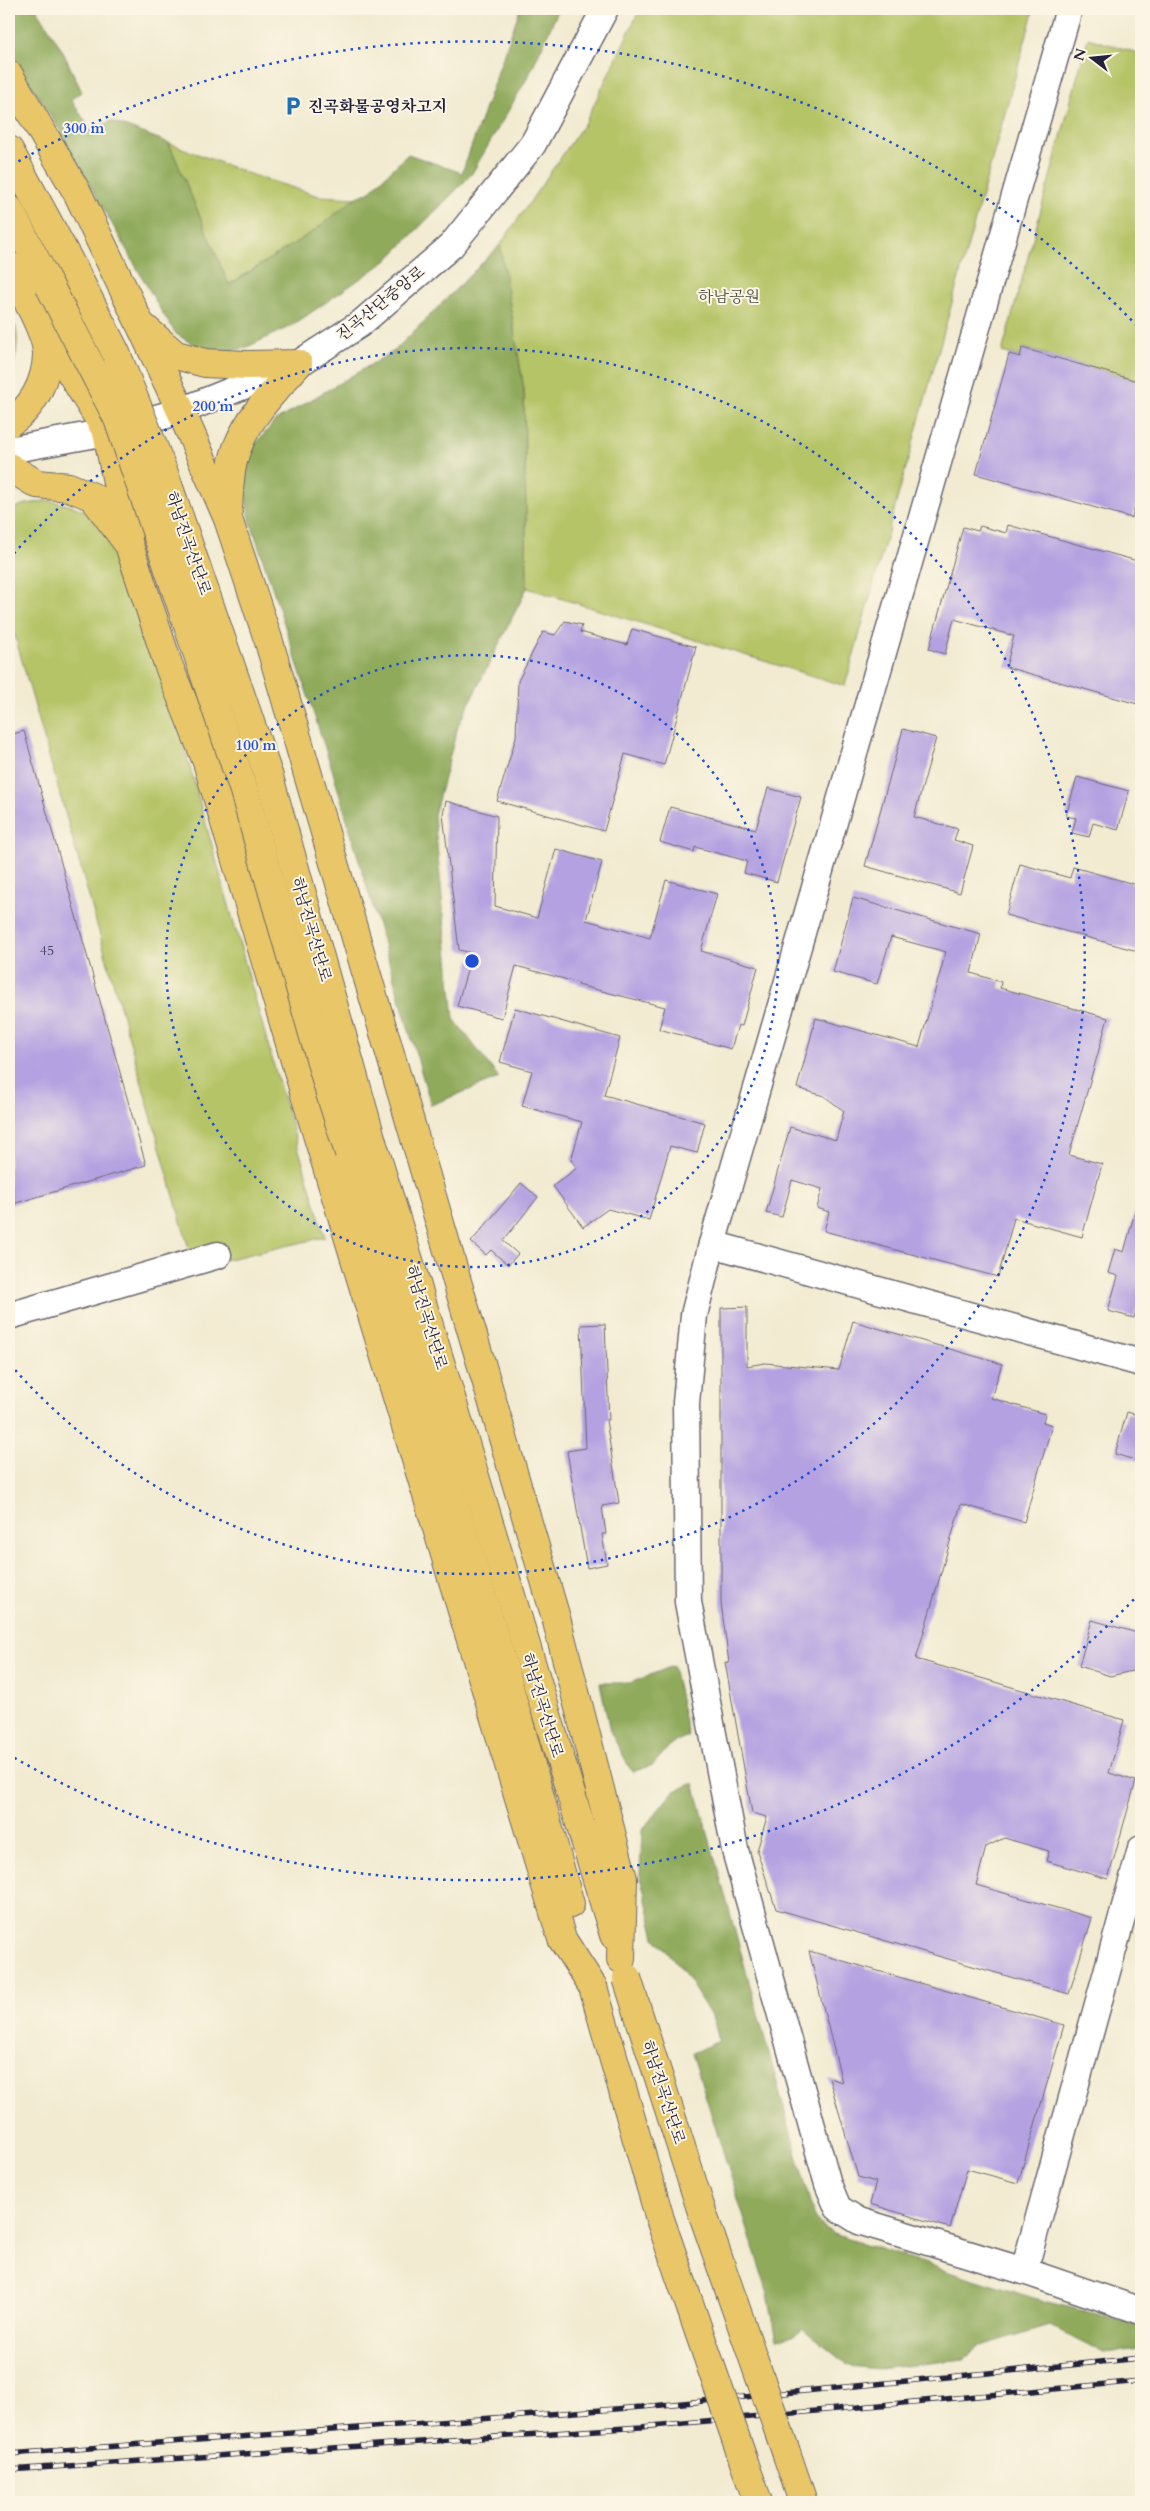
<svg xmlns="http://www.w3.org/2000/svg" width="1150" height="2511" font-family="Cardo,'Noto Serif KR',serif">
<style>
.green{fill:#b6c467;stroke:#6c7351}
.forest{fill:#90aa5c;stroke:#59664c}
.building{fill:#b3a1e1}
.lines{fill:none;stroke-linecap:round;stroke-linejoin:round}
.minor-casing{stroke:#6b6870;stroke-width:29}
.highway-casing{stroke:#6b6870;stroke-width:30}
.minor{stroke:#fff;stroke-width:26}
.highway{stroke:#e9c769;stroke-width:28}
.rail-casing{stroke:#22223b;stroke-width:5.5}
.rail{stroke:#fcf5e5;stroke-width:4;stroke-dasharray:11;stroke-linecap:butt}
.highway-bridge-casing{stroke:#6b6870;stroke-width:30;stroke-linecap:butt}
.highway-bridge{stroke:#e9c769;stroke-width:28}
.ring{fill:none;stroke:#1d4ed8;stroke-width:2.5;stroke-dasharray:2.5 5}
.labels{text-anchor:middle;stroke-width:4;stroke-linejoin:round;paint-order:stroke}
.number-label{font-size:14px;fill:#464264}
.poi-label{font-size:16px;font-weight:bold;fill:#22223b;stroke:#fcf5e5;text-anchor:start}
.park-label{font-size:16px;fill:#4e5348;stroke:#fcf5e5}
.street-label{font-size:16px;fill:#22223b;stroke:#fcf5e5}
.centre{fill:#1d4ed8;stroke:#fcf5e5;stroke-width:2.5}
.ring-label{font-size:15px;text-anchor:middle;font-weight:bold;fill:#1d4ed8;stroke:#fcf5e5;stroke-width:4;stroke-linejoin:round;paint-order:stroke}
</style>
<rect width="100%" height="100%" fill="#fcf5e5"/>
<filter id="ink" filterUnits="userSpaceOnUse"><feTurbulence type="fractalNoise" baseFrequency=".02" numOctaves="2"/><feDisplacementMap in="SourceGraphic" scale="10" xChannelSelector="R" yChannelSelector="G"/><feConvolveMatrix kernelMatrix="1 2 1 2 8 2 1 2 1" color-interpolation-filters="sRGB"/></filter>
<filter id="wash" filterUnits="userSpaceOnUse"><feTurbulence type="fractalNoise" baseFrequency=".0096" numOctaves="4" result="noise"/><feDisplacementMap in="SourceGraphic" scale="20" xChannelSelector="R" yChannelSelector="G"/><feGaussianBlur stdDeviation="1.12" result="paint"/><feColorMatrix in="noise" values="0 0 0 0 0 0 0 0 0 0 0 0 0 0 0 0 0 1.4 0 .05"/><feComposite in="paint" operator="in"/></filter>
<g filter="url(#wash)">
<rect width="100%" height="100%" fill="#f2ebd2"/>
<g class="green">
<polygon points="640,9 1034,9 845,686 527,588 524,390 500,245 586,121"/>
<polygon points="1088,38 1141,54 1141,382 1023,348 1020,357 1002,352"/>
<polygon points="169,143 252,175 319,196 356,198 314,231 228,285"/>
<path d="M9,314C11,318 15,324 16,328C19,341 16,364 9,375Z"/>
<path d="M49,500C83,509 91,509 113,537L172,703L276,1073L325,1237L194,1267L9,615V511L22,505Z"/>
</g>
<g class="forest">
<polygon points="9,9 37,9 62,50 82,92 71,99 91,131 111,121 169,143 229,285 314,231 355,198 369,192 408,154 462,173 520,9 559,9 529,75 471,175 386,261 293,325 245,348 214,354 199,348 176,334 160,309 53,119 9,51"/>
<polygon points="500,245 524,390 527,588 458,726 434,815 454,1019 499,1078 431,1105 333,772 250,520 243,481 252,448 275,421 394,351"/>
<polygon points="673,1666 688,1736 672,1743 653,1765 632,1772 610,1731 600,1683 630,1683"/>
<polygon points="694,1783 815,2220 833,2234 1043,2301 1134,2323 1141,2327 1141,2349 1104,2353 1050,2325 981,2346 964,2359 879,2369 849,2366 803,2329 793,2337 777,2340 768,2294 692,2053 719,2041 714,2021 684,1972 655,1937 640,1875 642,1830 673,1792"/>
</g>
<g id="blocks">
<g class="building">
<polygon points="1022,348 1141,382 1141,484 1132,518 976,474 1009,354 1020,357"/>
<polygon points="1008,525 1141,562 1141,705 1006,667 1014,636 954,619 945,654 929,649 963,527 978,531 980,526 1006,533"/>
<polygon points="565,621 582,625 580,632 627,645 632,629 696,647 664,765 625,754 604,831 497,801 516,737 518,681 543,632 555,635"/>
<polygon points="903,729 936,738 914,817 958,829 954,840 973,846 960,893 865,866"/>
<polygon points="24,731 146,1165 9,1205 9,735"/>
<polygon points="1077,777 1129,791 1118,830 1093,823 1089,837 1072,833 1076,818 1066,816"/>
<polygon points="768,788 801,797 777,882 744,873 747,861 695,847 694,852 660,842 670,807 756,829"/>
<polygon points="446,801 497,816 495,906 537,918 556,849 602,862 586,920 650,938 666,880 717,894 701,951 758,967 742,1026 738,1025 731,1049 659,1029 665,1007 578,985 579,983 516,966 502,1018 457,1006 472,953 459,950 443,814"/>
<polygon points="1020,864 1070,878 1073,867 1141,886 1141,952 1006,915"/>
<polygon points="853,898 981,934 971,973 1001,982 1000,988 1108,1018 1069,1155 1102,1164 1082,1237 1014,1218 998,1277 824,1231 829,1212 817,1208 822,1189 792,1180 782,1217 766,1213 790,1127 836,1140 844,1111 824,1096 797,1088 816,1018 919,1047 946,952 891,937 877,984 833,972"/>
<polygon points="515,1008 620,1038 604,1095 705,1123 697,1153 670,1146 649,1220 608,1209 583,1227 553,1186 577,1168 571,1160 582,1122 522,1106 532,1071 500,1062"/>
<polygon points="521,1183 538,1197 503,1241 518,1254 508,1265 491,1250 486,1255 471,1242"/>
<polygon points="1136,1208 1141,1209 1141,1292 1134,1318 1108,1311 1118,1276 1108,1273 1115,1249 1124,1252"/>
<polygon points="747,1307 747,1366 765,1363 839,1370 853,1321 1002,1364 991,1398 1045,1414 1043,1422 1052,1425 1024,1522 961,1504 916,1659 1124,1720 1109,1773 1136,1781 1108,1879 1046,1861 1049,1851 1004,1838 986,1847 976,1885 1092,1918 1069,1994 776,1909 757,1851 767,1817 752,1813 725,1662 729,1663 721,1603 721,1308"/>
<polygon points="605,1324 609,1420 606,1420 619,1503 602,1506 606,1534 602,1534 607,1564 587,1568 567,1451 586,1448 581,1325"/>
<polygon points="1127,1412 1141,1416 1141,1462 1115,1454"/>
<polygon points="1092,1620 1141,1634 1141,1669 1110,1676 1079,1666"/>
<polygon points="809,1951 1064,2025 1018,2183 967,2169 950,2228 870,2204 876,2182 858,2177 829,2078 842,2082"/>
</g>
</g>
</g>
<g filter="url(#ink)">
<use href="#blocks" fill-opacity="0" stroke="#6b6870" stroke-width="1"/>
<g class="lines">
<defs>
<g id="minor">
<polyline points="1069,9 712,1244 694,1315 686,1403 688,1602 735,1850 828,2184 838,2208 859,2221 1024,2271 1141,1849"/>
<polyline points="9,450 107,432 181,411 298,364 360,324 451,246 533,144 605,9"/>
<polyline points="712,1244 1141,1363"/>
<polyline points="9,1316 218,1255"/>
<polyline points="1024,2271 1141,2311"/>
</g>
<g id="highway">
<polyline points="9,75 78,194 140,324 176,355 205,363 246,365 298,364"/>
<polyline points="9,150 76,274"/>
<polyline points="9,209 49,285"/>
<path d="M9,266C19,284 48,336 47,355C46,383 32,409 9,423"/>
<polyline points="30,306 107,432 128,538"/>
<polyline points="140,324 181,411 228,519 269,642 556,1618 623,1879 621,1959"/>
<polyline points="9,467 37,484 69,487 93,497 129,545 168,664 207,762 306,1098 562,1939 593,1987"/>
<path d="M228,513C229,492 229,469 237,448C249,416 276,389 298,364"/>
<path d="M373,1145C456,1408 533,1672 614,1935"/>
<polyline points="349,1153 502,1662 570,1904"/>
<polyline points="786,2452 803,2502"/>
<polyline points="745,2465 758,2502"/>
</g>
</defs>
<use href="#minor" class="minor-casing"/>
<use href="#highway" class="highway-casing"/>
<use href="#minor" class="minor"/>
<use href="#highway" class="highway"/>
<defs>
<g id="rail">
<polyline points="9,2454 642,2407 1141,2358"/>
<polyline points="9,2470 641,2427 1141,2381"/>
</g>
</defs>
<use href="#rail" class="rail-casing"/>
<use href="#rail" class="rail"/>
<defs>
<g id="highway-bridge">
<polyline points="76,274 116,353 165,476 269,777 373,1145"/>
<polyline points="49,285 118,419 244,791 329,1090 349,1153"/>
<polyline points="627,1978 700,2206 786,2452"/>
<polyline points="593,1987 660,2219 745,2465"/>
</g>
</defs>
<use href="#highway-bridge" class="highway-bridge-casing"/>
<use href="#highway-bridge" class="highway-bridge"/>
</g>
</g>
<g class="ring">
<circle cx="472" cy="961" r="306"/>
<path d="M9 559A613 613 0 1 1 9 1363"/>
<path d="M1139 1594A919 919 0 0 1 13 1757M12 165A919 919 0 0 1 1139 328"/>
</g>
<defs>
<symbol id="parking-bare" viewBox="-9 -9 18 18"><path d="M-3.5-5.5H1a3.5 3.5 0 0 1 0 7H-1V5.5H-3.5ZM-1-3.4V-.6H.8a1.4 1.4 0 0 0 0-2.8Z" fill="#1f6fb2" stroke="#fcf5e5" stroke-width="2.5" paint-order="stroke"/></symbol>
</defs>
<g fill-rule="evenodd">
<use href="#parking-bare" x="279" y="92" width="28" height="28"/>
</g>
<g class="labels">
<g class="number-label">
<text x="47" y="955">45</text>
</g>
<g class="poi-label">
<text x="308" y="112">진곡화물공영차고지</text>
</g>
<g class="park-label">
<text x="729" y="302">하남공원</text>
</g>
<g class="street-label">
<text transform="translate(380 303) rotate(-39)" y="6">진곡산단중앙로</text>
<text transform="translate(189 543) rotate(71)" y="6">하남진곡산단로</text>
<text transform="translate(312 929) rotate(74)" y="6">하남진곡산단로</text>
<text transform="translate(427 1317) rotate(73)" y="6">하남진곡산단로</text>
<text transform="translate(543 1705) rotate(73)" y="6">하남진곡산단로</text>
<text transform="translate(664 2092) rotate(72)" y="6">하남진곡산단로</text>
</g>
</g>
<circle cx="472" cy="961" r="8" class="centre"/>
<g class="ring-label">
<text x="84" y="133">300 m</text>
<text x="213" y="411">200 m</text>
<text x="256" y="750">100 m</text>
</g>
<rect width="1150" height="2511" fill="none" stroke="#fcf5e5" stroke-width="30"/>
<g transform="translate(1092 58) rotate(286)" stroke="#fcf5e5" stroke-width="4" paint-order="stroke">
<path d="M0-4L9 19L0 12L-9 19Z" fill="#22223b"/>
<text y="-8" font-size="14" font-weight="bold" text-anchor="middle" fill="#22223b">N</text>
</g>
</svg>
